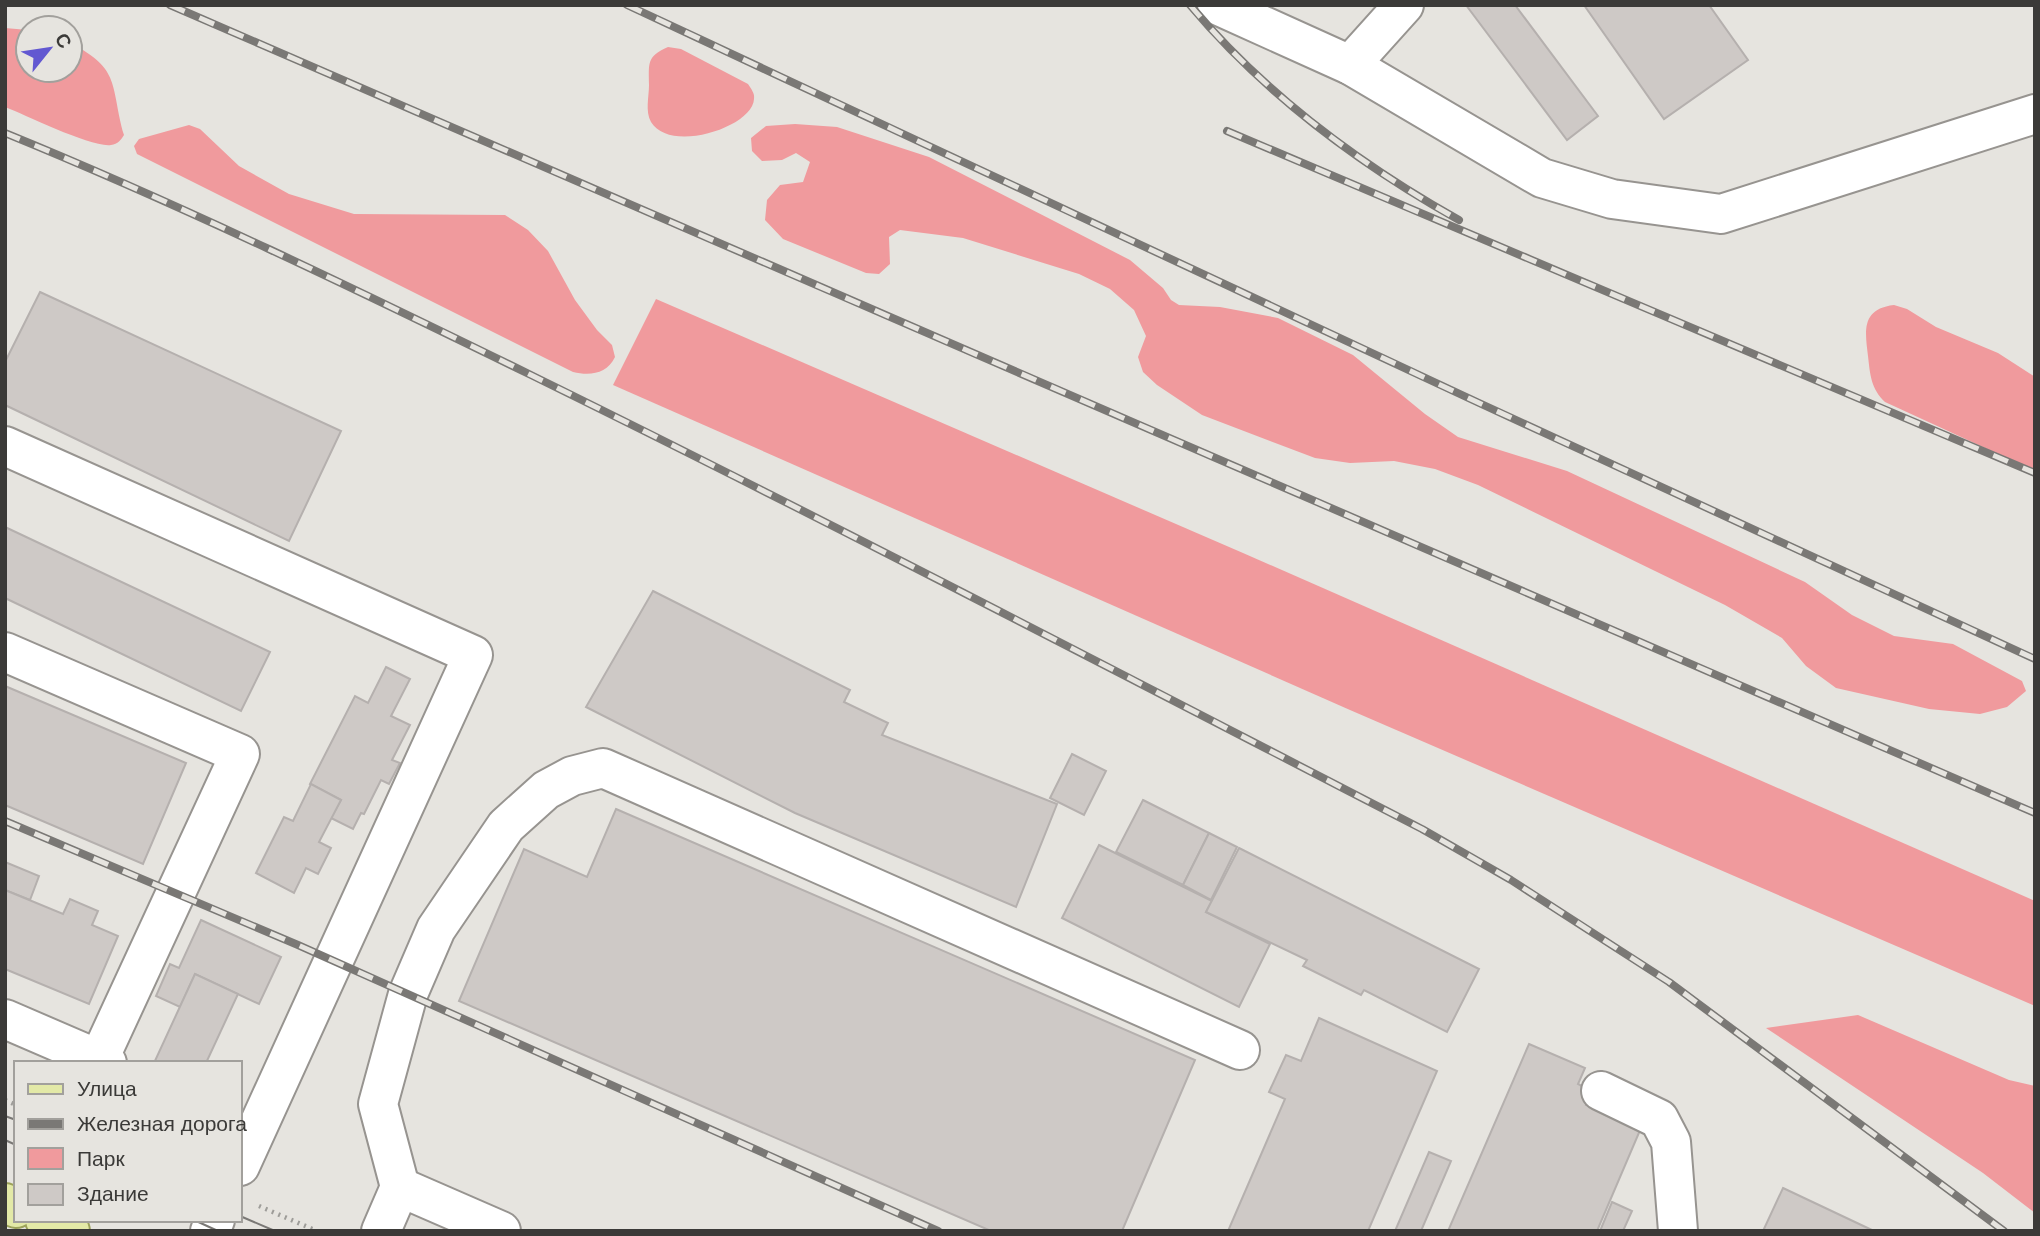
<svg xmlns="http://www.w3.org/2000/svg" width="2040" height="1236" font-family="Helvetica,sans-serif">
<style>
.green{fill:#f09a9d}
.building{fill:#cec9c6;stroke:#b5b0ae;stroke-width:2}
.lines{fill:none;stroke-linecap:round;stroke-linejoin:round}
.minor-casing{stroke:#979490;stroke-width:42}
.major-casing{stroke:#9ca25a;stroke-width:42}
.path{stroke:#9e9d99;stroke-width:4.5;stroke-dasharray:2 5;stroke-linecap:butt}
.minor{stroke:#fff;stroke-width:38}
.major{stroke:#e3e9a7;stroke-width:38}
.tram{stroke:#7a7875;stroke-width:2}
.rail-casing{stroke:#7a7875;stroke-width:8}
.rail{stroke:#e6e4df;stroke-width:5;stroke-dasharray:16;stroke-linecap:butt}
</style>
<rect width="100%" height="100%" fill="#e6e4df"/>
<g class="green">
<path d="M5,28L28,30V70H70V43C122,69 110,86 124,135C121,140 118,144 111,145C92,148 26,115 5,107Z"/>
<path d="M668,47L681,49L748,84C751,89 755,93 754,99C753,127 670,154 651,122C645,111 649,97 649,85C649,63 646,57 668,47Z"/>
<polygon points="795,124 837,127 929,157 1130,260 1163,288 1171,300 1179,305 1220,307 1278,318 1353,355 1425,414 1458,437 1567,471 1805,582 1852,615 1894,636 1953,644 2022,681 2026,691 2007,707 1980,714 1929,709 1836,688 1806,666 1782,638 1725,605 1478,485 1435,469 1394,461 1350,463 1315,458 1202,415 1157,385 1143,372 1138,357 1146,336 1134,310 1110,289 1079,274 963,238 900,230 889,237 890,264 879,274 866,273 783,239 765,220 767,200 780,185 803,182 810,162 796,153 782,160 762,161 752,151 751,138 766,126"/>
<path d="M189,125L200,129L239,166L289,194L354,214L505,215L528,230L548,251L575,300L597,330L612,345L615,357C607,374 590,376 573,372L137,154L134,146L139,139Z"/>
<polygon points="656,299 1243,553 2035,901 2035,1006 1350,710 613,385"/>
<path d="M1894,305L1907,309L1936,327L1998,353L2035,377V471L1885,402C1871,389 1870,374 1868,356C1865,331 1861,309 1894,305Z"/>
<polygon points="1858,1015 2009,1080 2035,1086 2035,1213 1983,1173 1766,1028"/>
</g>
<g class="building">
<polygon points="1466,5 1515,5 1598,116 1567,140"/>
<polygon points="1584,5 1709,5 1748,60 1664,119"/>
<polygon points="40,292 341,431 289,541 5,405 5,362"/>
<polygon points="5,527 270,652 241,711 5,598"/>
<polygon points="653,591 850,690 844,702 888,723 882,735 1057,804 1016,907 795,813 586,707"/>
<polygon points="386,667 410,679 391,716 410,725 392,760 400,763 389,784 381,780 364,814 361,813 353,829 331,818 341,800 310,784 355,696 368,703"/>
<polygon points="5,686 186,763 143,864 5,805"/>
<polygon points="1072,754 1106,771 1084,815 1050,798"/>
<polygon points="311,784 341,800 319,842 331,848 318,874 306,868 294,893 256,873 284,817 293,821"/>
<polygon points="1143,800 1209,833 1183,885 1116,852"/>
<polygon points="616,809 1195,1060 1122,1231 991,1231 459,1001 524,849 587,877"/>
<polygon points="1209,833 1237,847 1211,900 1183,885"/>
<polygon points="1099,845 1212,901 1206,912 1270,944 1239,1007 1062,918"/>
<polygon points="1239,848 1479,969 1447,1032 1364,990 1361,995 1303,966 1307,960 1206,912"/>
<polygon points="5,862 39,876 30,900 5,890"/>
<polygon points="5,890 63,914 70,899 98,911 92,925 118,936 89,1004 5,969"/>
<polygon points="201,920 281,957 259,1004 195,974 180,1007 156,996 170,964 179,968"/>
<polygon points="195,974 238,994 206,1063 154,1063"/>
<polygon points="1319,1018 1437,1071 1368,1231 1228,1231 1285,1099 1269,1092 1286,1055 1301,1061"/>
<polygon points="1529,1044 1585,1068 1578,1084 1592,1091 1586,1105 1641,1128 1597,1231 1448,1231"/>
<polygon points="1429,1152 1451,1161 1421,1231 1395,1231"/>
<polygon points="1783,1188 1874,1231 1763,1231"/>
<polygon points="1612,1202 1632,1211 1623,1231 1600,1231"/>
</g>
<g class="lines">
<defs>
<g id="minor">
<polyline points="1217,5 1350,65 1542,178 1612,199 1721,214 2035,114"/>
<polyline points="1350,65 1404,5"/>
<polyline points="5,446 473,655 240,1166"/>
<polyline points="5,652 240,754 99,1059"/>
<polyline points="5,1019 107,1063"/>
<polyline points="1601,1091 1659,1119 1671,1142 1678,1231"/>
<polyline points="400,1187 378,1104 408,994 436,929 506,826 546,790 572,776 603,768 1240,1050"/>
<polyline points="210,1231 215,1220"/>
<polyline points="381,1231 400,1187 501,1231"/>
</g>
<g id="major">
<polyline points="5,1203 16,1208"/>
<polyline points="45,1220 70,1231"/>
</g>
</defs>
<use href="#minor" class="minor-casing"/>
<use href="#major" class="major-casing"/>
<g class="path">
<polyline points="5,1100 16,1105"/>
<polyline points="259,1206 317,1231"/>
</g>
<use href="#minor" class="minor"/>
<use href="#major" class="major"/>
<g class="tram">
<polyline points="5,1116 16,1120"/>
<polyline points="5,1140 16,1145"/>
<polyline points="240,1216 275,1231"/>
<polyline points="194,1220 218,1231"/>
</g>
<defs>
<g id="rail">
<polyline points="170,5 2035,813"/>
<polyline points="627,5 1477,402 2035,659"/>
<path d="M1190,5C1264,93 1359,164 1459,220"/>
<polyline points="1227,131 2035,473"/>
<path d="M5,133C184,206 357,290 531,375C830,522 1125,676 1422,829L1511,880L1669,982L2004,1231"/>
<polyline points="5,821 298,945 938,1231"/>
</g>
</defs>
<use href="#rail" class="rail-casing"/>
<use href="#rail" class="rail"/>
</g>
<rect width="2040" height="1236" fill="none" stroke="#3b3a38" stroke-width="14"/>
<rect x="14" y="1061" width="228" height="161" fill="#e6e4df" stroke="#a2a09c" stroke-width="2"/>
<rect x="28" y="1084" width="35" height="10" fill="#e3e9a7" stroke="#a2a09c" stroke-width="2"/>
<text x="77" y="1096" font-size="21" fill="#3b3a38">Улица</text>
<rect x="28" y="1119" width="35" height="10" fill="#7a7875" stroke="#a2a09c" stroke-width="2"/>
<text x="77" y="1131" font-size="21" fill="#3b3a38">Железная дорога</text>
<rect x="28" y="1148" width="35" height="21" fill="#f09a9d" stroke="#a2a09c" stroke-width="2"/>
<text x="77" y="1166" font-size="21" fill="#3b3a38">Парк</text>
<rect x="28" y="1184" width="35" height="21" fill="#cec9c6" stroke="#a2a09c" stroke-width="2"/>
<text x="77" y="1201" font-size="21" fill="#3b3a38">Здание</text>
<g transform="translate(49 49) rotate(60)"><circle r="33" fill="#e6e4df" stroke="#a2a09c" stroke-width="2"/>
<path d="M0-5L12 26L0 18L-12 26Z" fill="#6258d1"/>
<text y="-10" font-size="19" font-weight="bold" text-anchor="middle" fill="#3b3a38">С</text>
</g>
</svg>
